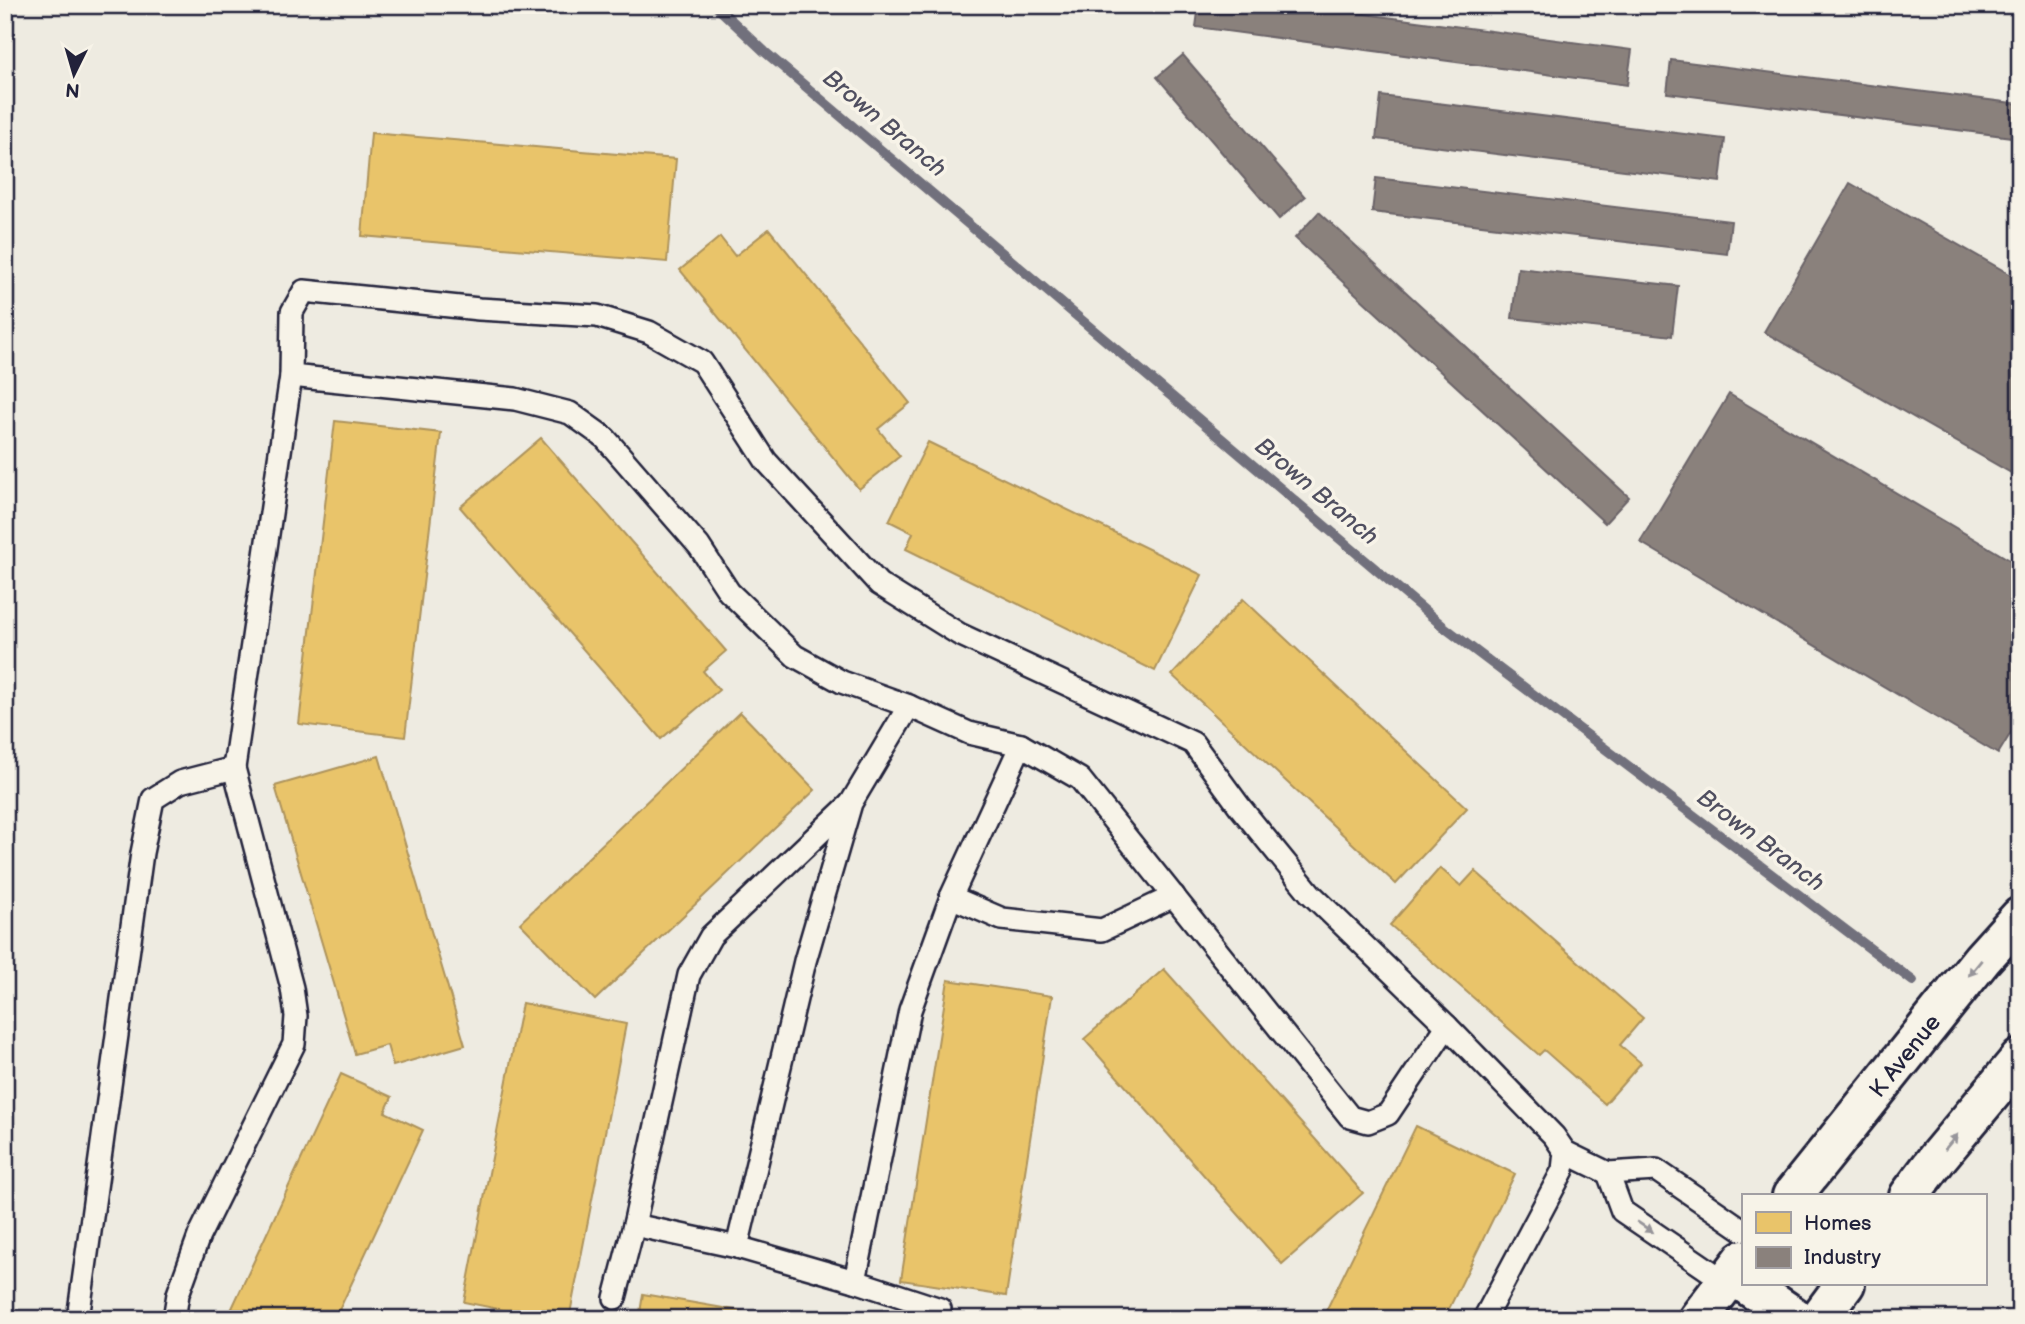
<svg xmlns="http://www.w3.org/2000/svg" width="2025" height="1324" font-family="'Balsamiq Sans',sans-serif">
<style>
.homes{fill:#e9c46a;stroke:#ad935c;stroke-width:2}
.industry{fill:#8a817c;stroke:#6b6468;stroke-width:2}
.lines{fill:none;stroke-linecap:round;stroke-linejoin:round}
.stream{stroke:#716f7b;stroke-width:10}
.service-casing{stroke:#22223b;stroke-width:26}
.secondary-casing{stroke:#22223b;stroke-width:44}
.service{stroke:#f7f3e8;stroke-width:21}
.secondary{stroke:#f7f3e8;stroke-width:38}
.oneway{fill:#97959a}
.labels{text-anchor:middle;stroke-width:7;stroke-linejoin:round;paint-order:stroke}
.street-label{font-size:23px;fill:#22223b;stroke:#f7f3e8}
.water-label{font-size:24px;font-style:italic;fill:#504f60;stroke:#f7f3e8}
</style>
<rect width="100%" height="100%" fill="#eeebe1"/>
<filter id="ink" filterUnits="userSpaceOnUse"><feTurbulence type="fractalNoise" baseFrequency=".0143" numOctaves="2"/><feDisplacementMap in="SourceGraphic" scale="14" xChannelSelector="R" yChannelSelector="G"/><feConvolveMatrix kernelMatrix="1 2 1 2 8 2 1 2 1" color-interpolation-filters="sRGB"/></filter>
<g filter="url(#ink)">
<g class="homes">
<polygon points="371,133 676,159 667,262 362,236"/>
<polygon points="769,229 910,403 878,429 900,456 859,489 680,270 720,237 735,256"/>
<polygon points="335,421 441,433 405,737 299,724"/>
<polygon points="541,438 726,651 703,671 719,690 661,739 460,507"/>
<polygon points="928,442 1202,575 1155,671 906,549 913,533 889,521"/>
<polygon points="1243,599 1467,808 1396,884 1172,675"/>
<polygon points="740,712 815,790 595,1000 520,923"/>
<polygon points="379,756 465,1045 393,1066 387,1045 355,1054 275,786"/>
<polygon points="1440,868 1461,886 1475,871 1643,1018 1620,1045 1641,1063 1605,1104 1544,1050 1539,1055 1390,925"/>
<polygon points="1164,969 1363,1193 1282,1264 1084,1039"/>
<polygon points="948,980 1052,996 1006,1296 901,1280"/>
<polygon points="522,1003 626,1024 569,1319 547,1319 464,1302"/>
<polygon points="341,1074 392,1097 385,1112 423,1130 335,1319 227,1319"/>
<polygon points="1416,1126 1515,1174 1444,1319 1322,1319"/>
<polygon points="643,1294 787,1319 639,1319"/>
</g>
<g class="industry">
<polygon points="1199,5 1297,5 1632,50 1627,85 1196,27"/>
<polygon points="1183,55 1305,197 1279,219 1157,77"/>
<polygon points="1671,60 2020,104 2020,138 1667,93"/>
<polygon points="1381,96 1725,139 1720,182 1376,139"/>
<polygon points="1376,178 1731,221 1727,254 1372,212"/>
<polygon points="1850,183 2020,280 2020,478 1764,332"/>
<polygon points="1319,212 1629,497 1605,523 1295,238"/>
<polygon points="1518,268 1678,286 1672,336 1512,318"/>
<polygon points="1729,394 2020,566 2020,718 1998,754 1640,542"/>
</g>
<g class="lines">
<polyline class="stream" points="715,5 765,52 1444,627 1913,981"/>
<defs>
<g id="service">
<polyline points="291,376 515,399 570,413 605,438 699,546 729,592 795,656 842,682 909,706 969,733 1021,745 1080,779 1350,1117 1368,1122 1388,1114 1447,1026"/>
<polyline points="909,706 851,803 805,961 737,1247 855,1281 910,1010 951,897 1021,745"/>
<polyline points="951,897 1002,919 1102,930 1174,896"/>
<polyline points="1565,1152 1608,1173 1656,1170 1743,1230"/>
<polyline points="1608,1173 1622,1211 1726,1282"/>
<polyline points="737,1247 634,1225 689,975 711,936 850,804"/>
<polyline points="855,1281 940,1309"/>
<polyline points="615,1298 634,1225"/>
<polyline points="78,1319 142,853 153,799 180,782 234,768"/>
<polyline points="174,1319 178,1294 199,1236 294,1044 296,1016 292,988 234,768 291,376 292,312 304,291 479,309 597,316 649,332 702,362 766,461 879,584 959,634 1193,743 1240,807 1310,893 1447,1026 1554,1136 1565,1152 1563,1170 1484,1319"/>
</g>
<g id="secondary">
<path id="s1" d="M1792,1196L1982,959L2020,917"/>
<polyline points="1909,1196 1939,1156 2020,1059"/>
<polyline points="1746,1284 1797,1319"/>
<polyline points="1698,1319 1743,1260"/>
<polyline points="1819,1319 1845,1284"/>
</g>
</defs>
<use href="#service" class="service-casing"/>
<use href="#secondary" class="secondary-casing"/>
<use href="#service" class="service"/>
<use href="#secondary" class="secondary"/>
</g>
<defs><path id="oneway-solid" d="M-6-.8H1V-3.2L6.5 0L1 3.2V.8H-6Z" transform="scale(1.75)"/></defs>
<g class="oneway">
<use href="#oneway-solid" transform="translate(1975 968) rotate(129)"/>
<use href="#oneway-solid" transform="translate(1951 1142) rotate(-50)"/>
<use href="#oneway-solid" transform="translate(1645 1227) rotate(34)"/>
</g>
</g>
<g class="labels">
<g class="street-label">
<text dy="8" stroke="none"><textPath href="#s1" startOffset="180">K Avenue</textPath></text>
</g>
<g class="water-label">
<text transform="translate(885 123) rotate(40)" y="8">Brown Branch</text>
<text transform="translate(1317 491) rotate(40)" y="8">Brown Branch</text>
<text transform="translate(1761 840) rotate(37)" y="8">Brown Branch</text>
</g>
</g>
<rect width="2025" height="1324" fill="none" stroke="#f7f3e8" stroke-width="28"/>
<rect x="14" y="14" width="1997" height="1296" fill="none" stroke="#22223b" stroke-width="2.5" filter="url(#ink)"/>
<rect x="1742" y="1194" width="245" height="91" fill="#f7f3e8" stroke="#a29fa3" stroke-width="2"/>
<rect x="1756" y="1212" width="35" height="21" fill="#e9c46a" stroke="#a29fa3" stroke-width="2"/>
<text x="1804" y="1230" font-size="21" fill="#22223b">Homes</text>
<rect x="1756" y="1247" width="35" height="21" fill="#8a817c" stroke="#a29fa3" stroke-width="2"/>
<text x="1804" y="1264" font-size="21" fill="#22223b">Industry</text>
<g transform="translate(74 74) rotate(185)" stroke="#f7f3e8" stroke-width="5" paint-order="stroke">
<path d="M0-5L12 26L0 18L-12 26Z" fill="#22223b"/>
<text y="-10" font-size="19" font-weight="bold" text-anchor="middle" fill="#22223b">N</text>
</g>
</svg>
